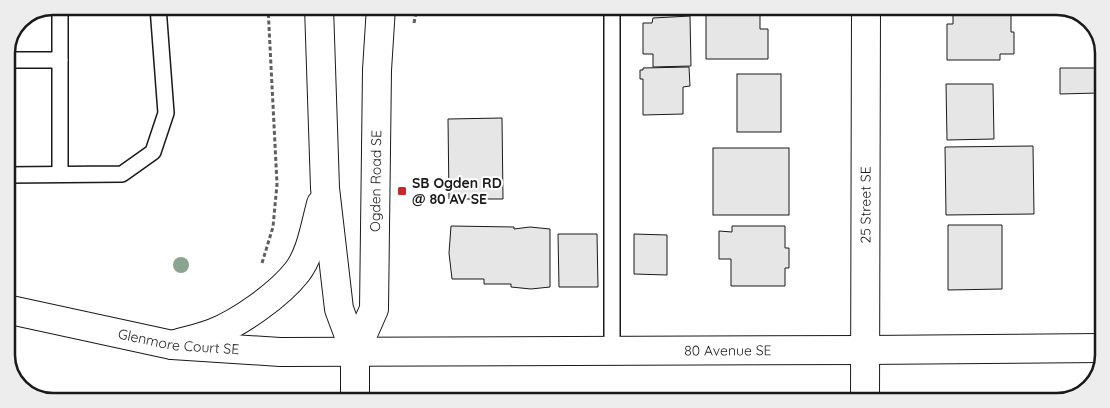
<svg xmlns="http://www.w3.org/2000/svg" width="1110" height="408" font-family="Quicksand,sans-serif">
<style>
.building{fill:#e6e6e6;stroke:#1a1a1a}
.lines{fill:none;stroke-linecap:round;stroke-linejoin:round}
.lane-casing{stroke:#1a1a1a;stroke-width:18}
.street-casing{stroke:#1a1a1a;stroke-width:30}
.secondary-casing{stroke:#1a1a1a;stroke-width:30}
.path{stroke:#5f5f5f;stroke-width:3;stroke-dasharray:4 2.5;stroke-linecap:butt}
.lane{stroke:#fff;stroke-width:15}
.street{stroke:#fff;stroke-width:28}
.secondary{stroke:#fff;stroke-width:28}
.tree{fill:#8aa48f}
.poi-dot{fill:#c62828;stroke:#fff;stroke-width:2}
.labels{text-anchor:middle;stroke-width:4;stroke-linejoin:round;paint-order:stroke}
.street-label{font-size:14px;fill:#1a1a1a;stroke:#fff}
.poi-label{font-size:14px;font-weight:bold;fill:#1a1a1a;stroke:#fff;text-anchor:start}
.rim{fill:none;stroke:#1a1a1a;stroke-width:2.5}
</style>
<rect width="100%" height="100%" fill="#fff"/>
<g class="building">
<polygon points="706,8 760,8 760,29 768,29 768,59 706,59"/>
<polygon points="953,10 1011,11 1011,32 1014,32 1014,54 1000,54 1000,60 947,60 947,24 953,24"/>
<polygon points="690,16 691,66 653,67 653,54 643,54 643,23 652,23 653,18"/>
<polygon points="689,67 690,86 683,87 683,114 643,115 643,79 640,79 640,70 643,70 643,68"/>
<polygon points="1060,68 1097,68 1098,93 1060,94"/>
<rect x="737" y="74" width="44" height="58"/>
<polygon points="946,84 993,84 994,139 947,140"/>
<polygon points="502,118 503,199 449,199 448,119"/>
<polygon points="1033,146 1034,214 946,215 945,147"/>
<rect x="713" y="148" width="76" height="67"/>
<polygon points="948,225 1002,225 1002,289 948,290"/>
<polygon points="451,226 514,227 514,229 530,227 550,229 550,287 531,289 511,287 511,284 484,284 484,279 452,279 449,253"/>
<polygon points="732,226 785,226 785,248 789,248 789,268 785,268 785,286 731,286 731,259 719,259 719,231 732,232"/>
<polygon points="558,234 597,234 598,287 559,287"/>
<polygon points="634,234 667,235 667,275 634,274"/>
</g>
<g class="lines">
<defs>
<g id="lane">
<polyline points="60,6 60,174"/>
<polyline points="612,8 612,350"/>
<polyline points="6,60 60,60"/>
<polyline points="6,175 122,174 153,152 166,113 158,7"/>
</g>
<g id="street">
<path id="s1" d="M6,309L172,345L280,352L865,350L1101,348"/>
<path id="s2" d="M865,401L866,8"/>
</g>
<g id="secondary">
<polyline points="319,7 325,188 339,309 355,352 355,400"/>
<path d="M172,345C185,341 200,338 213,333C239,323 279,295 297,272C311,254 315,226 321,204"/>
<path id="s3" d="M355,352L374,309L377,70L381,7"/>
</g>
</defs>
<use href="#lane" class="lane-casing"/>
<use href="#street" class="street-casing"/>
<use href="#secondary" class="secondary-casing"/>
<g class="path">
<polyline points="414,23 417,7"/>
<polyline points="262,263 273,227 277,184 268,7"/>
</g>
<use href="#lane" class="lane"/>
<use href="#street" class="street"/>
<use href="#secondary" class="secondary"/>
</g>
<circle class="tree" cx="181" cy="265" r="8"/>
<rect class="poi-dot" x="397" y="186" width="10" height="10" rx="2.5"/>
<g class="labels">
<g class="street-label">
<text dy="5" stroke="none"><textPath href="#s3" startOffset="175">Ogden Road SE</textPath></text>
<text dy="5" stroke="none"><textPath href="#s2" startOffset="196">25 Street SE</textPath></text>
<text dy="5" stroke="none"><textPath href="#s1" startOffset="176">Glenmore Court SE</textPath></text>
<text dy="5" stroke="none"><textPath href="#s1" startOffset="726">80 Avenue SE</textPath></text>
</g>
<g class="poi-label">
<text x="412" y="188">SB Ogden RD<tspan x="412" dy="16">@ 80 AV SE</tspan></text>
</g>
</g>
<path d="M0 0H1110V408H0ZM53 15H1057A38 38 0 0 1 1095 53V355A38 38 0 0 1 1057 393H53A38 38 0 0 1 15 355V53A38 38 0 0 1 53 15Z" fill="#ededed" fill-rule="evenodd"/>
<path class="rim" d="M53 15H1057A38 38 0 0 1 1095 53V355A38 38 0 0 1 1057 393H53A38 38 0 0 1 15 355V53A38 38 0 0 1 53 15Z"/>
</svg>
